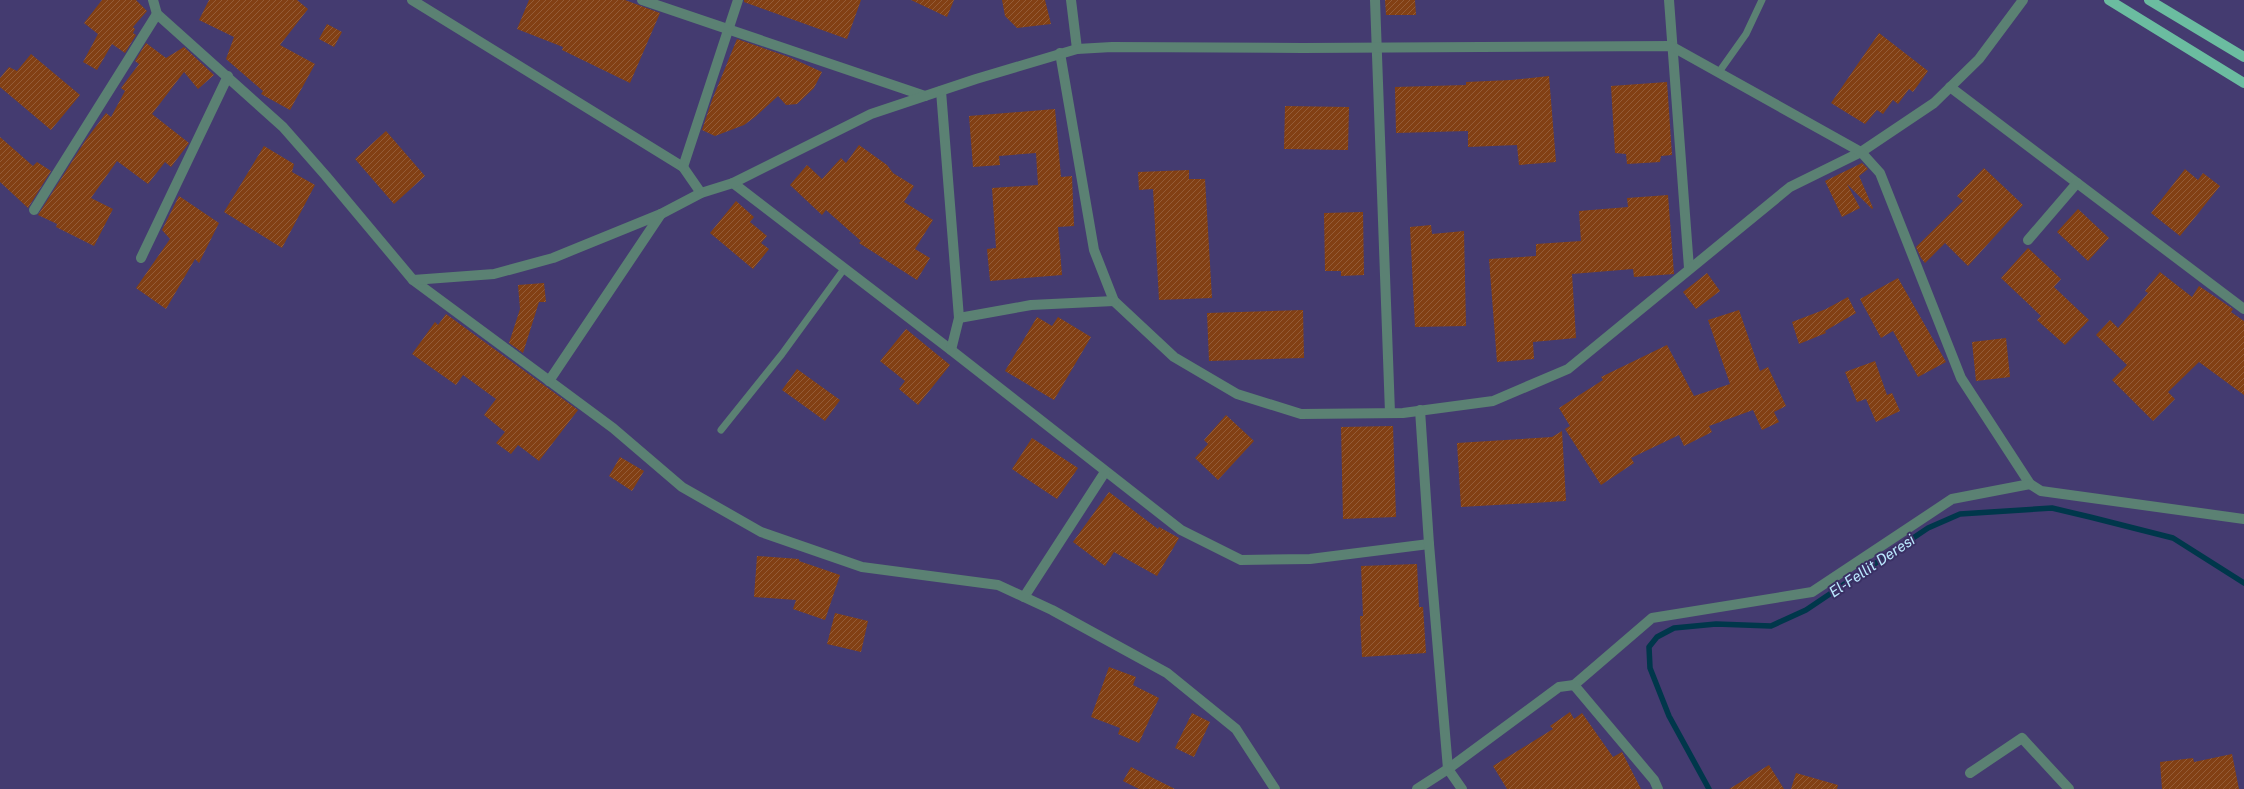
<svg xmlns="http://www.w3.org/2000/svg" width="2244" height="789" font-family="'Public Sans',sans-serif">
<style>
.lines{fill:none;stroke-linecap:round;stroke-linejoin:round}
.stream{stroke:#00374b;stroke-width:5.5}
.building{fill:url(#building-hatch)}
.service{stroke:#5b8173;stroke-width:7}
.minor{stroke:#5b8173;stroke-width:10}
.primary{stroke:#6bbca0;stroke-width:10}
.labels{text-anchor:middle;stroke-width:4;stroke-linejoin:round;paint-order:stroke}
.water-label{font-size:15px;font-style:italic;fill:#bce9ff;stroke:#3a3064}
</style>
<defs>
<pattern id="building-hatch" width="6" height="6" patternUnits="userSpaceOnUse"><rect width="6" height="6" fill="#824014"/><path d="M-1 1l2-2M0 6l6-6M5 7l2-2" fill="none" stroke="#945c37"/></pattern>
</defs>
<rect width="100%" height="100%" fill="#443b70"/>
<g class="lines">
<polyline class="stream" points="1709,789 1669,716 1650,668 1649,647 1657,637 1674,628 1716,624 1771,626 1806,610 1928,528 1960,514 2052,508 2090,517 2173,538 2244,583"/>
</g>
<g class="building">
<polygon points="102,0 136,0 147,11 133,27 135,29 133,33 136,35 125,53 112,44 97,70 83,62 98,34 84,23"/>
<polygon points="209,0 297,0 308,9 280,45 315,64 290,110 261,94 263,91 226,59 234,37 199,20"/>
<polygon points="529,0 625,0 660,13 630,83 562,50 563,47 517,29"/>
<polygon points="744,0 861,0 847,39 744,2"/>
<polygon points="911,0 954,0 947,17"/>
<polygon points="1002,0 1045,0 1051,24 1017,28 1005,16"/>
<polygon points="1385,0 1415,0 1416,15 1386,15"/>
<polygon points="327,24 342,32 334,47 319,39"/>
<polygon points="1879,33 1928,71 1913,92 1909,89 1898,104 1893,100 1883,114 1877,110 1865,124 1831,103"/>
<polygon points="737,39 789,57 822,72 814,88 797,104 786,105 778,96 755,117 744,125 715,136 702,130 712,100"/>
<polygon points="146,43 166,58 184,47 214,75 198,89 184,72 152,114 189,143 171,167 165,162 148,184 117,161 91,198 113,209 94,246 56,227 57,224 38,215 85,141 106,113 111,117 125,91 121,88 139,64 135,61"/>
<polygon points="31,54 80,95 51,130 0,87 0,78 9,67 17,71"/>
<polygon points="1549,76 1556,162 1519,165 1517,145 1468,147 1468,131 1396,133 1395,87 1466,85 1466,82 1511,80"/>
<polygon points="1667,82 1672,155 1661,156 1660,162 1627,164 1626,154 1615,153 1611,86"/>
<polygon points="1285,106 1349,107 1348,150 1284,149"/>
<polygon points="1055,109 1061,177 1072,176 1074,226 1058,227 1062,275 990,281 987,249 996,248 992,188 1038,185 1036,153 999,156 1000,165 973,167 969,116"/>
<polygon points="386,131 425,176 394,204 355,159"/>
<polygon points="0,137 33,166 37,162 51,171 28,208 0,182"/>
<polygon points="859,145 887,165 893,173 914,186 904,202 933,220 915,249 930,258 917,280 859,243 861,241 826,210 822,215 790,185 807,165 822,179 841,158 846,163"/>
<polygon points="264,146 294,164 292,172 315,185 282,248 224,212"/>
<polygon points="1862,163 1868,169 1859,176 1873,208 1872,209 1847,184 1860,208 1842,217 1825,181"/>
<polygon points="1984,168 2023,205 1968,266 1945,243 1925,263 1921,258 1916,247 1963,201 1957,196"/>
<polygon points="2185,169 2198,180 2203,173 2220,186 2180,236 2151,213"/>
<polygon points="1189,170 1189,179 1205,179 1212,298 1159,300 1153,189 1139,190 1138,172"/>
<polygon points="1668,195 1674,274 1634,277 1633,269 1572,274 1576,338 1533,342 1534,359 1497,362 1489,259 1536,256 1536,244 1581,241 1579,211 1628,207 1627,198"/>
<polygon points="179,196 219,223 199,263 195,259 166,309 136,288 170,239 162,230"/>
<polygon points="736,201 754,217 750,222 767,236 761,243 769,249 753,269 710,233"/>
<polygon points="2078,209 2109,238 2088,261 2057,232"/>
<polygon points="1363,212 1364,275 1341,276 1341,271 1325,271 1324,213"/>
<polygon points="1431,225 1432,234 1464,231 1466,326 1415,327 1410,227"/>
<polygon points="2028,248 2061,279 2054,287 2089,320 2065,345 2037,320 2041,316 2001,278"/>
<polygon points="2160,272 2192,297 2199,286 2233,309 2231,312 2244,321 2244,395 2199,362 2168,392 2175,399 2153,421 2112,380 2127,365 2096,335 2110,320 2118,328 2148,293 2145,291"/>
<polygon points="1707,273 1720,291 1696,309 1683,292"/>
<polygon points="1898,278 1946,362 1918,377 1893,331 1881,338 1860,299"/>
<polygon points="544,283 546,302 539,302 523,353 509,343 520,309 518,285"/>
<polygon points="1848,297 1856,313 1825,331 1826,333 1799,344 1792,322 1826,309"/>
<polygon points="1303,310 1304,358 1209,361 1207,313"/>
<polygon points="1739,310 1760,371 1768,367 1786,406 1774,412 1779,422 1762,430 1753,410 1709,426 1712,432 1684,446 1679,435 1631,458 1634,463 1601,485 1565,429 1570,426 1559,408 1603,380 1601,377 1667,345 1694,396 1730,384 1708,320"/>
<polygon points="446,314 578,410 539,461 518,445 511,454 496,443 505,432 484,415 496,399 463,375 456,385 412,354 435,322 438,325"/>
<polygon points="1037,317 1052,326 1058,317 1091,337 1054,400 1005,371"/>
<polygon points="906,329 950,365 918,405 899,389 905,381 880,361"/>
<polygon points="2006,338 2010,377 1976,381 1972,342"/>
<polygon points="1875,361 1887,395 1892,393 1900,411 1876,422 1866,399 1857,402 1845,372"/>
<polygon points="797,369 840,400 825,421 782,390"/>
<polygon points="1226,415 1254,441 1218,480 1195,458 1208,444 1204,440"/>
<polygon points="1393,426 1396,517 1343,519 1341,427"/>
<polygon points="1562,431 1566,501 1461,507 1457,443 1552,437"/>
<polygon points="1032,438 1078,468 1057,499 1012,469"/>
<polygon points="620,457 644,471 632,491 609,476"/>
<polygon points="1109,492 1158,529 1159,527 1179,538 1157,576 1114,552 1105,566 1073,542"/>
<polygon points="757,556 799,559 799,561 840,575 825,620 793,609 796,600 754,597"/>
<polygon points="1417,564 1419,607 1423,607 1426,653 1362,657 1360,616 1363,616 1361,566"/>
<polygon points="835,613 868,621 861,652 827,644"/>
<polygon points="1109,667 1136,677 1133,685 1159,698 1139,743 1118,734 1120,728 1091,717"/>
<polygon points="1570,712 1574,719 1582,713 1613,757 1622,752 1641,789 1507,789 1493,766 1553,729 1550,726"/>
<polygon points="1192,713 1210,722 1194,757 1175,748"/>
<polygon points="2232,754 2239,789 2162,789 2160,762 2193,758 2194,762"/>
<polygon points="1769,765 1784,789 1729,789"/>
<polygon points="1131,767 1175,789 1139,789 1123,781"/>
<polygon points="1796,773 1838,785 1837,789 1791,789"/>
</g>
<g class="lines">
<g class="service">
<polyline points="1719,72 1746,34 1762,0"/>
<polyline points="721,430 782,354 844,269"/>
</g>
<g class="minor">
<polyline points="153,0 157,14 283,127 326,176 413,280 613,428 682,487 761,532 862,567 998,585 1052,610 1167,673 1236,729 1275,789"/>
<polyline points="412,0 683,167 701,193"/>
<polyline points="642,0 925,96"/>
<polyline points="1071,0 1077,49"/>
<polyline points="1375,0 1390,413"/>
<polyline points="1669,0 1689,268"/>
<polyline points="1060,53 1094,250 1114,301 1174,357 1237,394 1301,414 1403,413 1493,401 1568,369 1790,187 1861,152 1934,103 1979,59 2023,0"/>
<polyline points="1950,87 2244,309"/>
<polyline points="941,91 959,318"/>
<polyline points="683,167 738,0"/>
<polyline points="733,183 951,350 1181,530 1241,560 1310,559 1429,544"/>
<polyline points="34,210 157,14"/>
<polyline points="2028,240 2077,183"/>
<polyline points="141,258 228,76"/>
<polyline points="413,280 494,274 553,258 661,214 701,193 733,183 871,114 976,79 1077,49 1112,47 1303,48 1671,46 1861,152 1880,173 1961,378 2030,484 2041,491 2244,519"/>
<polyline points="951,350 959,318 1031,305 1114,301"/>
<polyline points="549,381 661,214"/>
<polyline points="1420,410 1429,544 1448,769 1462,789"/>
<polyline points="1024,597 1105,472"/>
<polyline points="1574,685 1652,618 1812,592 1952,499 2030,484"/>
<polyline points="1970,773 2022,738 2069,789"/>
<polyline points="1417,789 1448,769 1559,687 1574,685 1654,780 1658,789"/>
</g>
<g class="primary">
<polyline points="2109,0 2244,83"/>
<polyline points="2149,0 2244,57"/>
</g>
</g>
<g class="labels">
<g class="water-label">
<text transform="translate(1872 566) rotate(-34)" y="5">El-Fellit Deresi</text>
</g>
</g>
</svg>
